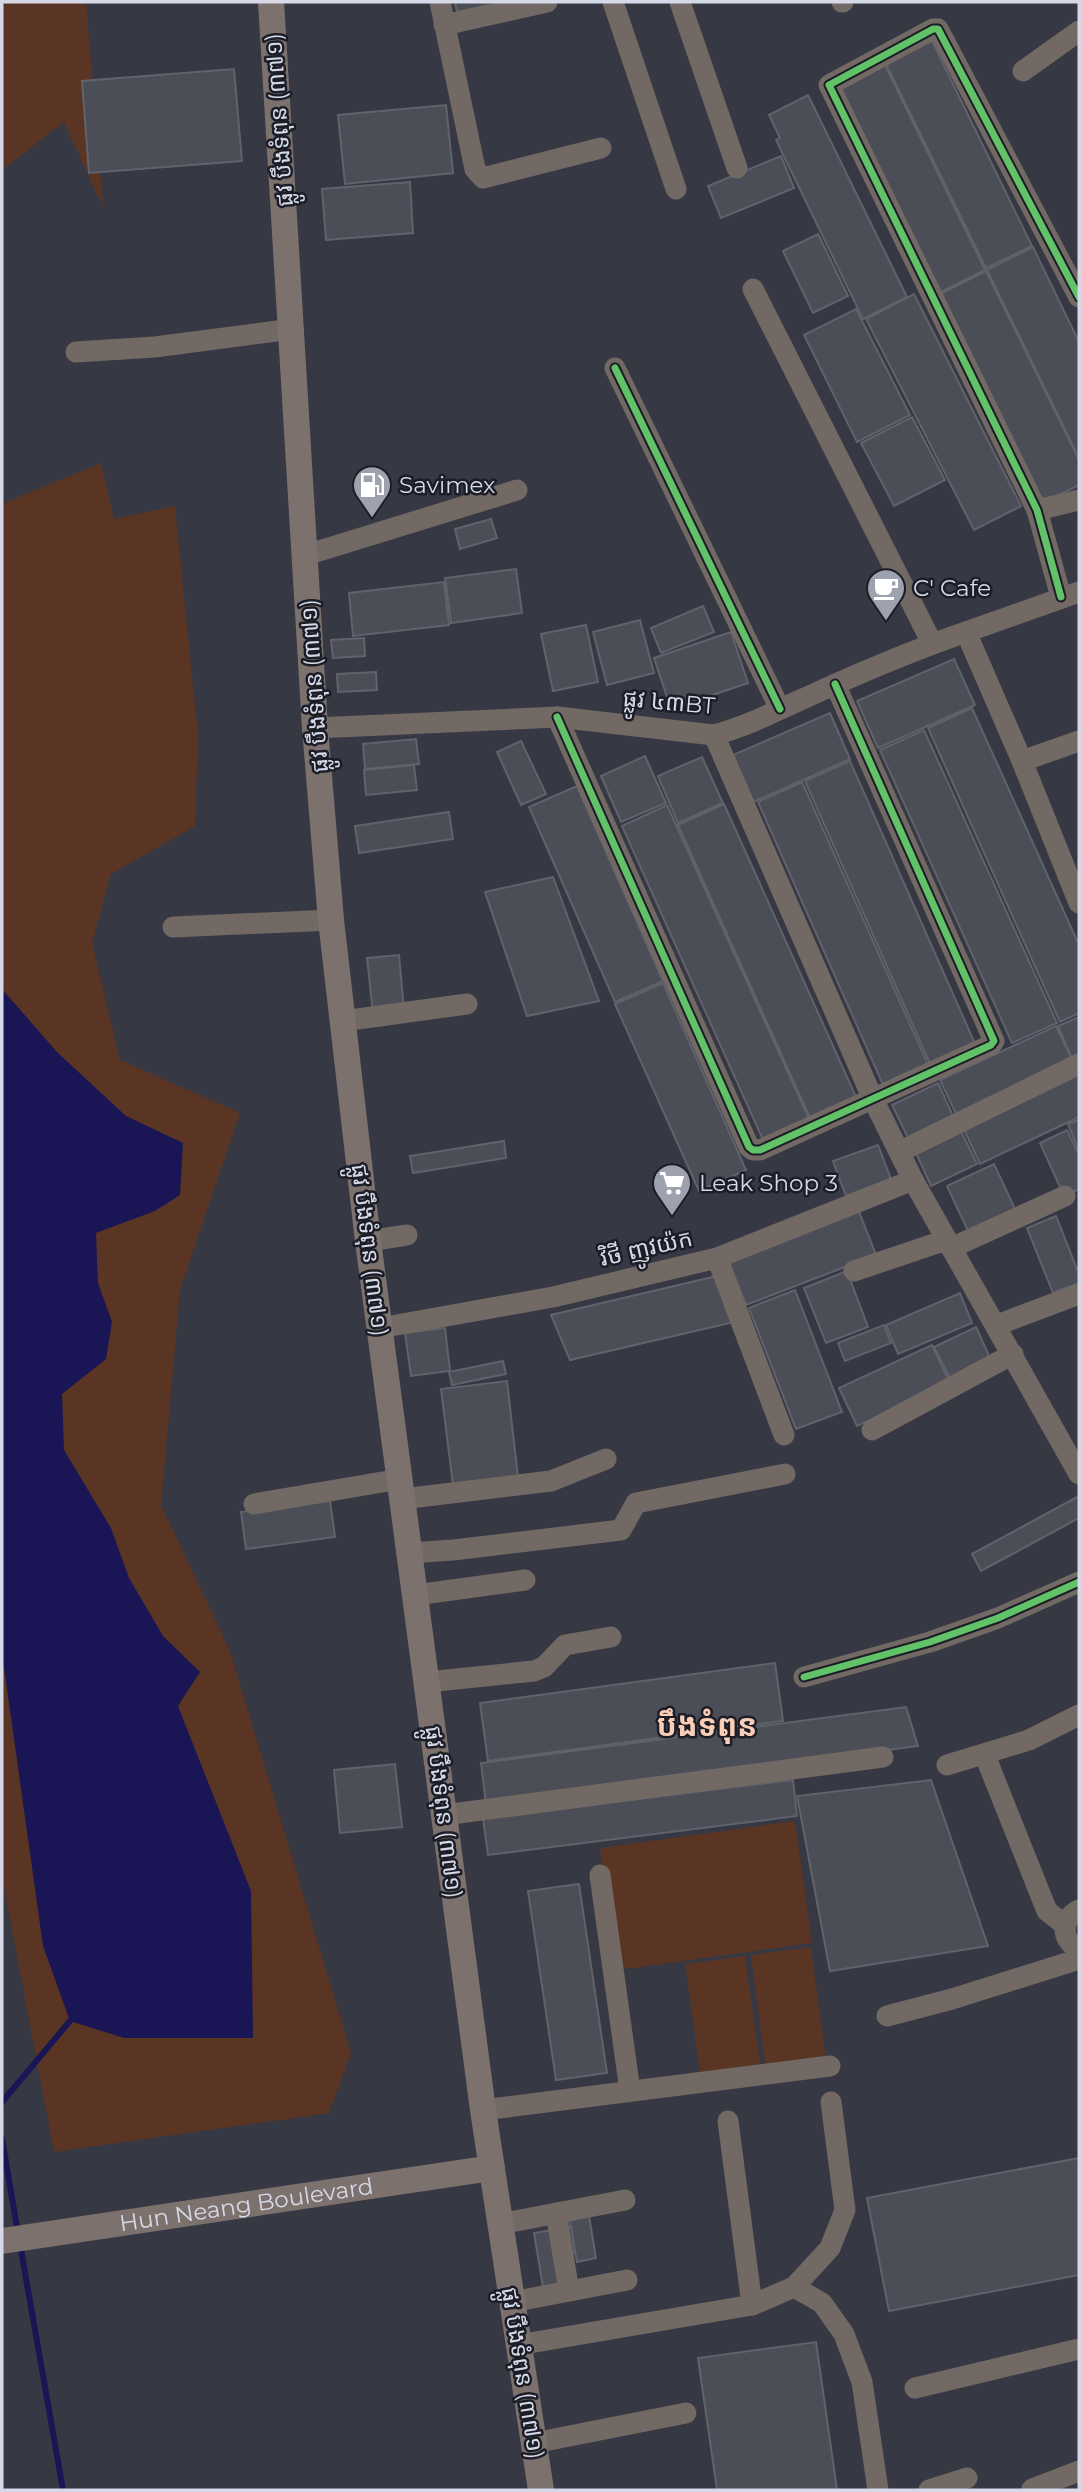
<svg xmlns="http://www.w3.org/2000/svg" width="1081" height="2492" font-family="Montserrat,'Noto Sans Khmer',sans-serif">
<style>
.green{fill:#5a3523}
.water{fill:#1a1655}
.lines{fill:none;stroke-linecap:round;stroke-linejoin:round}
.stream{stroke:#1a1655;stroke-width:6}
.building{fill:#4b4d57;stroke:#60626c;stroke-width:2}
.minor{stroke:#726864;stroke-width:21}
.major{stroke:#7d716e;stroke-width:26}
.cycleway-casing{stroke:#1b1d27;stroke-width:11}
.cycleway{stroke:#61c268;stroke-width:7}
.labels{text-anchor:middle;stroke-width:5;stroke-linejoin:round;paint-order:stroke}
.street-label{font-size:23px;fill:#d6d9e7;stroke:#1b1d27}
.poi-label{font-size:23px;fill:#d6d9e7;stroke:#1b1d27;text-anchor:start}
.district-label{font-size:30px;font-weight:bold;fill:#facdb7;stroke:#1b1d27}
</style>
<rect width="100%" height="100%" fill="#363844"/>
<g class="green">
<polygon points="2,2 86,2 103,208 64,122 2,170"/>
<polygon points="101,463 114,519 175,506 198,734 195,826 111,874 92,943 120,1060 240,1113 180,1290 161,1505 230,1651 351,2053 329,2113 54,2152 2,1876 2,504"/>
<polygon points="795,1821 812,1943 617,1970 600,1848"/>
<polygon points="811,1947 826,2062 766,2070 751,1955"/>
<polygon points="745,1956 761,2071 701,2079 685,1964"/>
</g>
<polygon class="water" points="2,989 57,1052 126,1116 183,1143 180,1195 155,1211 96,1233 98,1283 112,1322 106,1359 62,1394 64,1450 111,1528 129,1578 163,1636 200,1672 178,1706 251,1891 253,2038 124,2038 70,2021 43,1946 2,1653"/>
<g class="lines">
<g class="stream">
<polyline points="2,2102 70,2021"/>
<polyline points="2,2139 18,2233"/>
<polyline points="20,2244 63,2490"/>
</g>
</g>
<g class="building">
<polygon points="455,2 505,2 457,12"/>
<polygon points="932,41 1032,246 986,268 886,64"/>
<polygon points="885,65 985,270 939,293 839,88"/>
<polygon points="234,69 242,161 89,173 82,81"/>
<polygon points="808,95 907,297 863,319 776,140 780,138 769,115"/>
<polygon points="446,105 453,173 345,184 338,115"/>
<polygon points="781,156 794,188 721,218 708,186"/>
<polygon points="410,182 413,233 326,240 322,189"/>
<polygon points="818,234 848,296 813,313 783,251"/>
<polygon points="1033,247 1079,342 1079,458 987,270"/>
<polygon points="986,271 1079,460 1079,485 1043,503 940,294"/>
<polygon points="914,294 1021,506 974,530 866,319"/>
<polygon points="856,309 910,415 857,442 804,335"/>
<polygon points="912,417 945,480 894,506 861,443"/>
<polygon points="491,519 497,538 460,549 455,529"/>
<polygon points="516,569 522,613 451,623 445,578"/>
<polygon points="444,582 449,625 353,636 349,593"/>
<polygon points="703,606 714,632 661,653 651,628"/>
<polygon points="640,620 654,673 607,685 593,632"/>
<polygon points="586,625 598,682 553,691 541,634"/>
<polygon points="731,632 748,683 671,709 654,658"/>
<polygon points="364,638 365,656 333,658 331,640"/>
<polygon points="954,659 975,705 878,748 857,701"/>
<polygon points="376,672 377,690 338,692 337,674"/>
<polygon points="972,708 1079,945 1079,1013 1060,1022 928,728"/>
<polygon points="830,713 850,759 753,802 733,755"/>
<polygon points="924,730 1057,1023 1012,1043 880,750"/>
<polygon points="416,739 419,764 365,769 363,744"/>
<polygon points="521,741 546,794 521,805 497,752"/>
<polygon points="645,756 666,803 621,822 601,776"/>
<polygon points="702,757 723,803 678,823 658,776"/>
<polygon points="850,761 976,1046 931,1066 805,781"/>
<polygon points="414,765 417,790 366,795 364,770"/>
<polygon points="802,782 929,1067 884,1087 758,802"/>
<polygon points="577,786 663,981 615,1002 529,807"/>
<polygon points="724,804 856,1097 810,1118 678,825"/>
<polygon points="667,805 809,1119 763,1140 622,826"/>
<polygon points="449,812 453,839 359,853 355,826"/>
<polygon points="553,877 599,1001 527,1016 485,892"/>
<polygon points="399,955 404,1010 373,1013 367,958"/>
<polygon points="663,983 746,1170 699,1191 615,1004"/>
<polygon points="1079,1017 1079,1056 1072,1059 1058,1026"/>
<polygon points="1056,1026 1074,1064 958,1118 940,1080"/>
<polygon points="1079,1074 1079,1117 980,1164 962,1125"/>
<polygon points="938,1083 953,1116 908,1138 892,1105"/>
<polygon points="1079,1120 1079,1151 1068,1124"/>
<polygon points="1067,1130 1079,1155 1079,1189 1064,1196 1040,1143"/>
<polygon points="961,1131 977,1164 931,1186 916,1153"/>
<polygon points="504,1141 506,1158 413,1173 410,1156"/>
<polygon points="878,1145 891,1179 846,1196 833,1161"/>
<polygon points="994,1164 1015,1209 968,1231 947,1186"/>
<polygon points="858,1209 876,1255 746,1305 728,1259"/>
<polygon points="1056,1216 1079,1274 1079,1283 1053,1293 1027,1228"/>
<polygon points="847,1271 868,1327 826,1343 804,1288"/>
<polygon points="717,1276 734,1322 570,1360 551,1315"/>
<polygon points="795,1290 842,1412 796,1429 749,1308"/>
<polygon points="960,1293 972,1323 898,1354 886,1325"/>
<polygon points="884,1325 891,1343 845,1361 838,1343"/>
<polygon points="976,1327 990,1358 950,1378 934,1347"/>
<polygon points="445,1328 450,1371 411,1376 405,1333"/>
<polygon points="932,1345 950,1383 857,1426 839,1388"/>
<polygon points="503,1361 506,1374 452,1385 449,1372"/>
<polygon points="507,1381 518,1477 453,1485 441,1389"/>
<polygon points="1079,1496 1079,1518 981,1571 972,1554"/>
<polygon points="330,1501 335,1537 246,1549 241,1512"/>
<polygon points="775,1663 783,1721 488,1761 480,1703"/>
<polygon points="906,1707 918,1746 486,1804 481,1763"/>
<polygon points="395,1764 402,1827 340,1833 334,1770"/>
<polygon points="793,1780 797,1816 488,1855 483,1818"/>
<polygon points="931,1780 988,1946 830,1971 797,1796"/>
<polygon points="579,1884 607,2073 556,2080 528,1891"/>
<polygon points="1079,2158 1079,2275 889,2311 867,2198"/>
<polygon points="589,2216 596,2258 577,2262 569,2219"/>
<polygon points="571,2227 575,2253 568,2254 573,2282 543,2287 534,2233"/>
<polygon points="816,2342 837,2490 717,2490 698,2358"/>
</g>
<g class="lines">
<g class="minor">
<polyline points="440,2 475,169 483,178 601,148"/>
<polyline points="613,2 676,189"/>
<polyline points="680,2 737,168"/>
<polyline points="842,2 843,2"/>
<polyline points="444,25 547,2"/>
<polyline points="1023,71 1079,31"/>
<polyline points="753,289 932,643"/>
<polyline points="76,352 155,347 292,329"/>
<polyline points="615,368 780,709"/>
<polyline points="1037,510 1079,500"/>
<polyline points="306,555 517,490"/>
<polyline points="1061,597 1037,510 829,85 933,29 938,29 1079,297"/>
<polyline points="966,632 1079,592"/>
<polyline points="557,717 749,1147 753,1150 760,1150 991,1045 994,1041 835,684"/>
<path d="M315,728L557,717L714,735C746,727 775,711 805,698C857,674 911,651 966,632L1022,761L1079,903"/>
<polyline points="714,735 872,1097 913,1180 1079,1474"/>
<polyline points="1022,761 1079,741"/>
<polyline points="173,927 331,920"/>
<polyline points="343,1021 467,1004"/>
<polyline points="899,1152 1079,1064"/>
<polyline points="368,1241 407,1235"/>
<polyline points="951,1248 1065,1196"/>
<polyline points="717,1258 784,1435"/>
<polyline points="854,1271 946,1240"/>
<polyline points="997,1325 1079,1294"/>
<polyline points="380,1328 553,1297 717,1258 913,1180"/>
<polyline points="872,1430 1013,1354"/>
<polyline points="402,1499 551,1481 606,1459"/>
<polyline points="254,1504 400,1479"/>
<polyline points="409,1553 453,1550 621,1530 636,1503 785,1474"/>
<polyline points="415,1595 525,1580"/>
<polyline points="804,1677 930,1642 998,1618 1079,1582"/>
<polyline points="427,1682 534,1671 544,1667 565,1645 611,1637"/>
<polyline points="988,1763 1047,1911 1065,1925"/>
<polyline points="947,1765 1029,1740 1079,1715"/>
<polyline points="444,1815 883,1757"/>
<polyline points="600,1875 630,2091"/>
<path d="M1079,1910C1061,1919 1060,1940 1079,1949"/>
<polyline points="887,2016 952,1999 1073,1961 1079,1955"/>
<polyline points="483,2110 830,2066"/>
<polyline points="728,2121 752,2305"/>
<polyline points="556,2213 569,2291"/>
<polyline points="500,2224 625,2200"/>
<polyline points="794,2287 822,2303 844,2334 862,2382 878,2490"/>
<polyline points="512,2302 627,2280"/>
<polyline points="518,2345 752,2305 794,2287 830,2248 845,2210 831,2102"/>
<polyline points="915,2388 1079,2349"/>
<polyline points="534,2443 686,2413"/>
<polyline points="1032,2489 1079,2471"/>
<polyline points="929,2490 967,2478"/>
</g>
<g class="major">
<polyline points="271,2 315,728 331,920 368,1241 483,2110 541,2490"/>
<path id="s1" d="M2,2241L492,2168"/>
</g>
<defs>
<g id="cycleway">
<polyline points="615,368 780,709"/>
<polyline points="1061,597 1037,510 829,85 933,29 938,29 1079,297"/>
<polyline points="557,717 749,1147 753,1150 760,1150 991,1045 994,1041 835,684"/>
<polyline points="804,1677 930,1642 998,1618 1079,1582"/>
</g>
</defs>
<use href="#cycleway" class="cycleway-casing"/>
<use href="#cycleway" class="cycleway"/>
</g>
<defs>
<symbol id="fuel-pin" viewBox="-11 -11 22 30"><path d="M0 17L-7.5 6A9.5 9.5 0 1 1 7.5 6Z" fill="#9ea1ae" stroke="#1b1d27"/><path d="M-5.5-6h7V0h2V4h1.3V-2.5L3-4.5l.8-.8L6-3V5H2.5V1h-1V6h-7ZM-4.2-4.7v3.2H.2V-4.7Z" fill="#fff"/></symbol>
<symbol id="cafe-pin" viewBox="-11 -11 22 30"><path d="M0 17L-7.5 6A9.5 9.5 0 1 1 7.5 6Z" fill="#9ea1ae" stroke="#1b1d27"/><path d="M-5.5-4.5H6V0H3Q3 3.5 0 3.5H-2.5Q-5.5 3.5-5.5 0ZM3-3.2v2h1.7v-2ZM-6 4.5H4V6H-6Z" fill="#fff"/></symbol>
<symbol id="supermarket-pin" viewBox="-11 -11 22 30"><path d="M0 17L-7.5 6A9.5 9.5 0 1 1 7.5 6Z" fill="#9ea1ae" stroke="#1b1d27"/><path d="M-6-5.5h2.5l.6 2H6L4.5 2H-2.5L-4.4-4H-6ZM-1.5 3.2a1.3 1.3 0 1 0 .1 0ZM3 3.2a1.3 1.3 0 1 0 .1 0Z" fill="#fff"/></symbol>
</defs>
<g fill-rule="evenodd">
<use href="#fuel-pin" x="350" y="463" width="44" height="60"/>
<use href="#cafe-pin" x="864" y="566" width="44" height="60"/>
<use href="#supermarket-pin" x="650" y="1161" width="44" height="60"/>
</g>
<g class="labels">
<g class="street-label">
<text transform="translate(279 120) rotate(-94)" y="8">ផ្លូវ បឹងទំពុន (៣៧១)</text>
<text transform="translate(314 686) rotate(-94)" y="8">ផ្លូវ បឹងទំពុន (៣៧១)</text>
<text transform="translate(669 702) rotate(5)" y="8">ផ្លូវ ៤៣BT</text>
<text transform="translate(646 1248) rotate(-13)" y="8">វិថី ញូវយ៉ក</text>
<text transform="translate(370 1250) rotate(83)" y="8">ផ្លូវ បឹងទំពុន (៣៧១)</text>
<text transform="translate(444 1812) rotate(83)" y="8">ផ្លូវ បឹងទំពុន (៣៧១)</text>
<text dy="8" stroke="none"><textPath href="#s1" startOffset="247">Hun Neang Boulevard</textPath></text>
<text transform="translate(523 2373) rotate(81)" y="8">ផ្លូវ បឹងទំពុន (៣៧១)</text>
</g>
<g class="poi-label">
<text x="399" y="493">Savimex</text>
<text x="913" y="596">C' Cafe</text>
<text x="699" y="1191">Leak Shop 3</text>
</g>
<g class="district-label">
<text x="707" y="1736">បឹងទំពុន</text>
</g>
</g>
<rect width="1081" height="2492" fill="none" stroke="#d6d9e7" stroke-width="7"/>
</svg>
